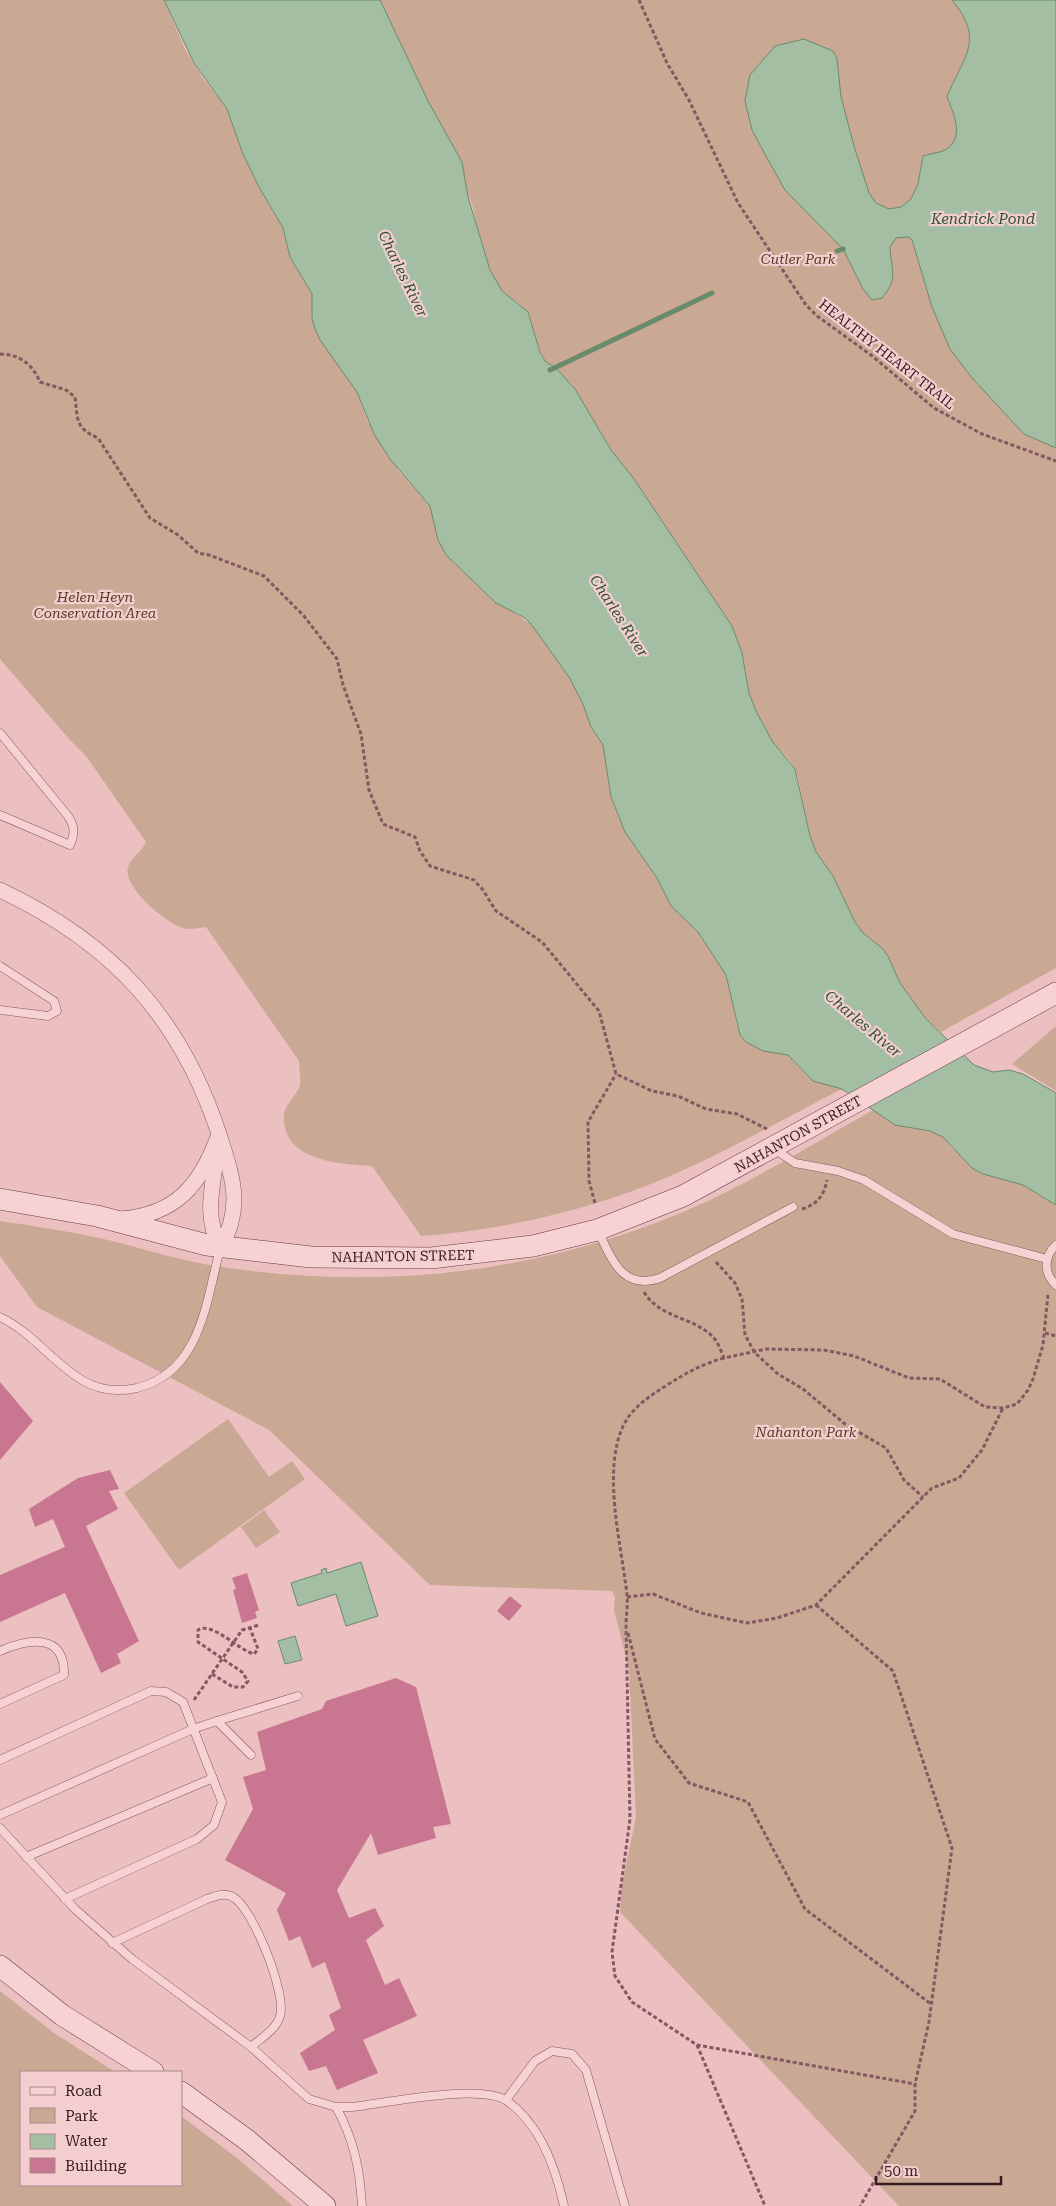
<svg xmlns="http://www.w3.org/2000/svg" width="1056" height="2206" font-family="'Roboto Serif',serif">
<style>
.green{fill:#c9a994}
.water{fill:#a3bea2;stroke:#6a8b6b}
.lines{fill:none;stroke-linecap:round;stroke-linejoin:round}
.stream{stroke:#6a8b6b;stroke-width:5}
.building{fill:#c97690}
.lane-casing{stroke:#845861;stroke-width:9}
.street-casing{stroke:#845861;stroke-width:16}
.secondary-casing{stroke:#653b45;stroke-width:22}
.path{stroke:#845861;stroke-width:3;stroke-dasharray:4 2.5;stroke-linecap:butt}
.lane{stroke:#f7d2d2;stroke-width:8}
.street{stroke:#f7d2d2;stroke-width:15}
.secondary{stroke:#f7d2d2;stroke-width:21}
.labels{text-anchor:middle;stroke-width:4.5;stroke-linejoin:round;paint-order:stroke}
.park-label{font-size:14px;font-style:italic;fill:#503b23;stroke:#f4cecf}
.street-label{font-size:14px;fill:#341c22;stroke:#f4cecf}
.water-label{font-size:15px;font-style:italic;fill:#2c5334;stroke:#f4cecf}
</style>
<rect width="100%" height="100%" fill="#ecbfc0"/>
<g class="green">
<path d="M0,0H164L185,49L202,77L227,109L243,154L259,187L283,228L290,257L312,294V318L320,340L357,392L368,422L399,471L430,506L451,560L488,595L531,624L569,677L583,704L591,727L603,745L611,797L618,817L631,841L657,878L671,906L698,932L726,975L732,997L737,1026L763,1051L788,1055L807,1076L842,1089C795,1113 749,1139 701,1162C615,1204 517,1229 421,1236L372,1166C338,1164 281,1161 284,1114C285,1106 295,1096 299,1088C302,1081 299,1069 299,1061L206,927C198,928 190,930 182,928C165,922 122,887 128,867C130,858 143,851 146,842L86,756L70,740L0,659Z"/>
<polygon points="380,0 1056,0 1056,968 941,1032 926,1019 900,983 888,957 882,948 863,933 855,922 833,876 816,852 810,836 798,777 791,762 772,741 756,711 749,693 742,653 732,626 634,479 611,450 575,389 556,368 545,361 519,304 502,291 490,270 481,246 473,208 451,145 420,87"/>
<polygon points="1056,1026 1056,1091 1012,1064"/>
<path d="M873,1110L895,1125L930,1131L943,1137L952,1148L1004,1179L1023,1185L1056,1205V2206H899L620,1912L622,1884L636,1817L629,1669L614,1610L615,1597L612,1591L430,1585L269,1430L37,1307L0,1256V1221C36,1226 73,1232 108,1240C149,1250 188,1263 229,1268C386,1290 537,1273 683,1212C749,1184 811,1145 873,1110Z"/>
<polygon points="228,1419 269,1477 292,1461 305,1479 179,1570 124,1493"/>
<polygon points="264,1510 280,1532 256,1548 241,1527"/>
<polygon points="0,1991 54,2033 115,2072 21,2072 21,2185 181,2185 181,2116 237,2158 293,2206 0,2206"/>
</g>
<g class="water">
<polygon points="164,0 380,0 428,101 462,162 468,197 490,270 502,291 528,312 540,352 545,361 556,368 575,389 611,450 634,479 732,626 742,653 749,693 756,711 772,741 795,769 810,836 816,852 833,876 855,922 863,933 882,948 888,956 900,983 926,1019 974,1065 993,1072 1009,1070 1023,1074 1056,1093 1056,1205 1023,1185 983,1174 972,1168 943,1137 930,1131 895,1125 842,1089 813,1081 788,1055 763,1051 746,1042 740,1035 726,975 698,932 671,906 657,878 625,832 611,797 603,745 591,727 583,704 569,677 531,624 525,618 496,603 446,555 438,540 430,506 390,459 374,434 357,392 320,340 315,329 312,318 312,294 290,257 283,228 259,187 243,154 227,109 194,63"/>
<path d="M952,0H1056V448L1024,434L972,378L950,349L932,307L912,240L909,237L896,238L890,247C891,270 899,279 882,298L872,300L863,289L843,249L785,190L766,156L752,130L745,101L750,75L775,46L804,39L833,51L837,59L841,97L854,146L869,193L876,203L889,209L901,207L911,199L918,184L923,156C929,154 937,153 943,151C966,140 954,114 947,97C963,56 986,41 952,0Z"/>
<polygon points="361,1562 378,1616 346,1626 336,1594 298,1606 291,1583 322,1573 321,1570 326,1568 327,1573"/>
<polygon points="295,1636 302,1660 285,1664 278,1641"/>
</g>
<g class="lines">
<g class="stream">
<polyline points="837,251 843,249"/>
<polyline points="550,370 712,293"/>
</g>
</g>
<g class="building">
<polygon points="0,1382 33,1421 0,1460"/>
<polygon points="110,1470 119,1489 109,1491 118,1509 86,1526 139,1641 117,1654 121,1663 101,1673 65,1593 0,1622 0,1575 65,1547 53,1519 35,1527 29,1509 78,1478"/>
<polygon points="247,1573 259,1610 255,1612 257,1618 242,1623 233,1590 236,1589 232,1578"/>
<polygon points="510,1596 522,1606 509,1621 497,1611"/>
<polygon points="396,1678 416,1687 451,1824 433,1827 436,1838 378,1855 371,1833 337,1890 349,1918 375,1908 384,1926 366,1940 385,1985 399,1978 417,2016 363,2040 378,2073 337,2090 326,2066 309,2071 300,2053 335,2030 329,2015 341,2008 325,1962 312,1968 300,1936 289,1941 277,1910 286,1893 225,1860 253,1809 243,1777 266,1770 257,1732 322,1709 326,1701"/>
</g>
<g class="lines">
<defs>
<g id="lane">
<path d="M0,733L68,816C75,827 75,833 70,845L0,815"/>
<polyline points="0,966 54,1001 57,1011 48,1016 0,1010"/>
<polyline points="774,1149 795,1163 838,1171 864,1180 953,1234 1047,1259"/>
<path d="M598,1231C612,1259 622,1291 660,1278L793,1207"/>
<path d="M1056,1245C1044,1256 1043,1273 1056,1285"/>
<path d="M0,1317C32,1332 52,1362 82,1380C98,1390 118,1392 137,1388C201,1372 206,1302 220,1249"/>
<path d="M0,1651C28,1639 65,1632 64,1675L0,1704"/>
<polyline points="217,1721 298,1696"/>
<polyline points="0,1760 151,1691 166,1692 183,1702 222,1802 214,1825 197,1839 65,1899"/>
<polyline points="0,1815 193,1729 217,1721 251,1755"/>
<path d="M0,1828L76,1910L132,1959L251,2047L309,2099L336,2107H352C386,2103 480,2083 507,2101C540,2124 556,2169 564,2206"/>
<polyline points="26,1857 213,1778"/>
<path d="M112,1943L207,1899C215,1896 225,1892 233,1897C253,1908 287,1994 280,2016C276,2030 261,2038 251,2047"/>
<polyline points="506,2100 535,2061 552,2051 572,2054 586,2070 625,2206"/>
<path d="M336,2107C354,2139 360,2170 362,2206"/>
</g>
<g id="street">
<path d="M0,890C112,943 180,1016 219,1134C232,1176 244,1205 221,1247"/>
<path d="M217,1153C213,1185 203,1218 221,1247"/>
<path d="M120,1219C176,1215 201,1185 219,1134"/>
</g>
<g id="secondary">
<polyline points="0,1199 97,1216 207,1245 311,1257 431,1258 533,1246 597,1230 683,1196 1056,993"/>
<polyline points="0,1966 62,2015 153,2072"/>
<polyline points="181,2092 247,2140 325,2206"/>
</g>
</defs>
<use href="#lane" class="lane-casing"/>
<use href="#street" class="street-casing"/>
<use href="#secondary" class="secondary-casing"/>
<g class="path">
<polyline points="639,0 667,63 689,100 738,203 806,305 817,316 871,355 934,408 982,434 1056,461"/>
<path d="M0,354C20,354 33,365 40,382L66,390L75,397C78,420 75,428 98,438L150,518L178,535L198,553L209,555L264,576L304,616L337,659L343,685L361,734L369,790L383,824L415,837L420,851L430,866L474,880L483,890L496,911L542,942L599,1011L616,1074L652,1091L678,1096L706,1109L737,1114L767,1129"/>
<polyline points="595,1203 589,1181 588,1122 616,1074"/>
<path d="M802,1209C818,1204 824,1195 827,1180"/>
<polyline points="716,1262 735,1283 742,1299 745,1335 755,1353 778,1374 803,1389 845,1424 886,1448 904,1480 923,1497"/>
<path d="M644,1292C659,1318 694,1317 713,1337C718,1342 721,1351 724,1358L766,1349L824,1350L854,1356L909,1378L940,1379L985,1407L1003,1408L1017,1404L1028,1390L1033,1379L1043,1345L1048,1294"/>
<polyline points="1045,1333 1056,1336"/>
<path d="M724,1358C700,1365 688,1372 667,1385C653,1394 639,1403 629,1416C598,1460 622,1546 627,1595C628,1605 626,1616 626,1626L630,1819L612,1952L615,1976L632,2002L697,2045L915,2084V2111L860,2206"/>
<polyline points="627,1597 653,1594 701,1613 747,1623 777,1618 816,1605 932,1488 959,1478 982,1450 1003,1408"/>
<polyline points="816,1605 893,1671 952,1848 929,2022 915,2084"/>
<polyline points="628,1633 655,1739 689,1783 748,1802 805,1909 931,2004"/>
<path d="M212,1674L233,1687H243L248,1681L242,1672L198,1642V1630C212,1621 238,1650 254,1654L258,1649L250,1628"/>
<polyline points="194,1700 242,1630 259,1625"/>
<polyline points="697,2045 765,2206"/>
</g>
<use href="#lane" class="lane"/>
<use href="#street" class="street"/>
<use href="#secondary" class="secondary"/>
</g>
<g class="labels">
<g class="park-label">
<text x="798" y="264">Cutler Park</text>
<text x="95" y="602">Helen Heyn<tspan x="95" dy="16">Conservation Area</tspan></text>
<text x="806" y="1437">Nahanton Park</text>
</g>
<g class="street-label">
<text transform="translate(887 354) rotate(38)" y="5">HEALTHY HEART TRAIL</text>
<text transform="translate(798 1134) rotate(-29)" y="5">NAHANTON STREET</text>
<text transform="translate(403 1256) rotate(-1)" y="5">NAHANTON STREET</text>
</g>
<g class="water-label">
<text x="983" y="224">Kendrick Pond</text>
<text transform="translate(403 274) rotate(64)" y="5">Charles River</text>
<text transform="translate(619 616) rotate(57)" y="5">Charles River</text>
<text transform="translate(863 1024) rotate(40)" y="5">Charles River</text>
</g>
</g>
<rect x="20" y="2071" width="162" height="115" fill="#f4cecf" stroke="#a7878a"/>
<rect x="30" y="2087" width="25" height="8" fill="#f7d2d2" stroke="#a7878a"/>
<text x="65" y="2096" font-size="15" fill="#341c22">Road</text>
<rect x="30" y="2108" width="25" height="15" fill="#c9a994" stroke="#a7878a"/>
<text x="65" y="2121" font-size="15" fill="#341c22">Park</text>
<rect x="30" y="2134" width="25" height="15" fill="#a3bea2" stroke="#a7878a"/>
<text x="65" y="2146" font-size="15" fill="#341c22">Water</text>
<rect x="30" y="2158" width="25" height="15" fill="#c97690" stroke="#a7878a"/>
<text x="65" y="2171" font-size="15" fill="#341c22">Building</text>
<path d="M876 2176v8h125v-8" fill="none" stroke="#341c22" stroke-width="2.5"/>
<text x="884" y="2176" font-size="15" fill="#341c22" stroke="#f4cecf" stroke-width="4" paint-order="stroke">50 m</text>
</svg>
